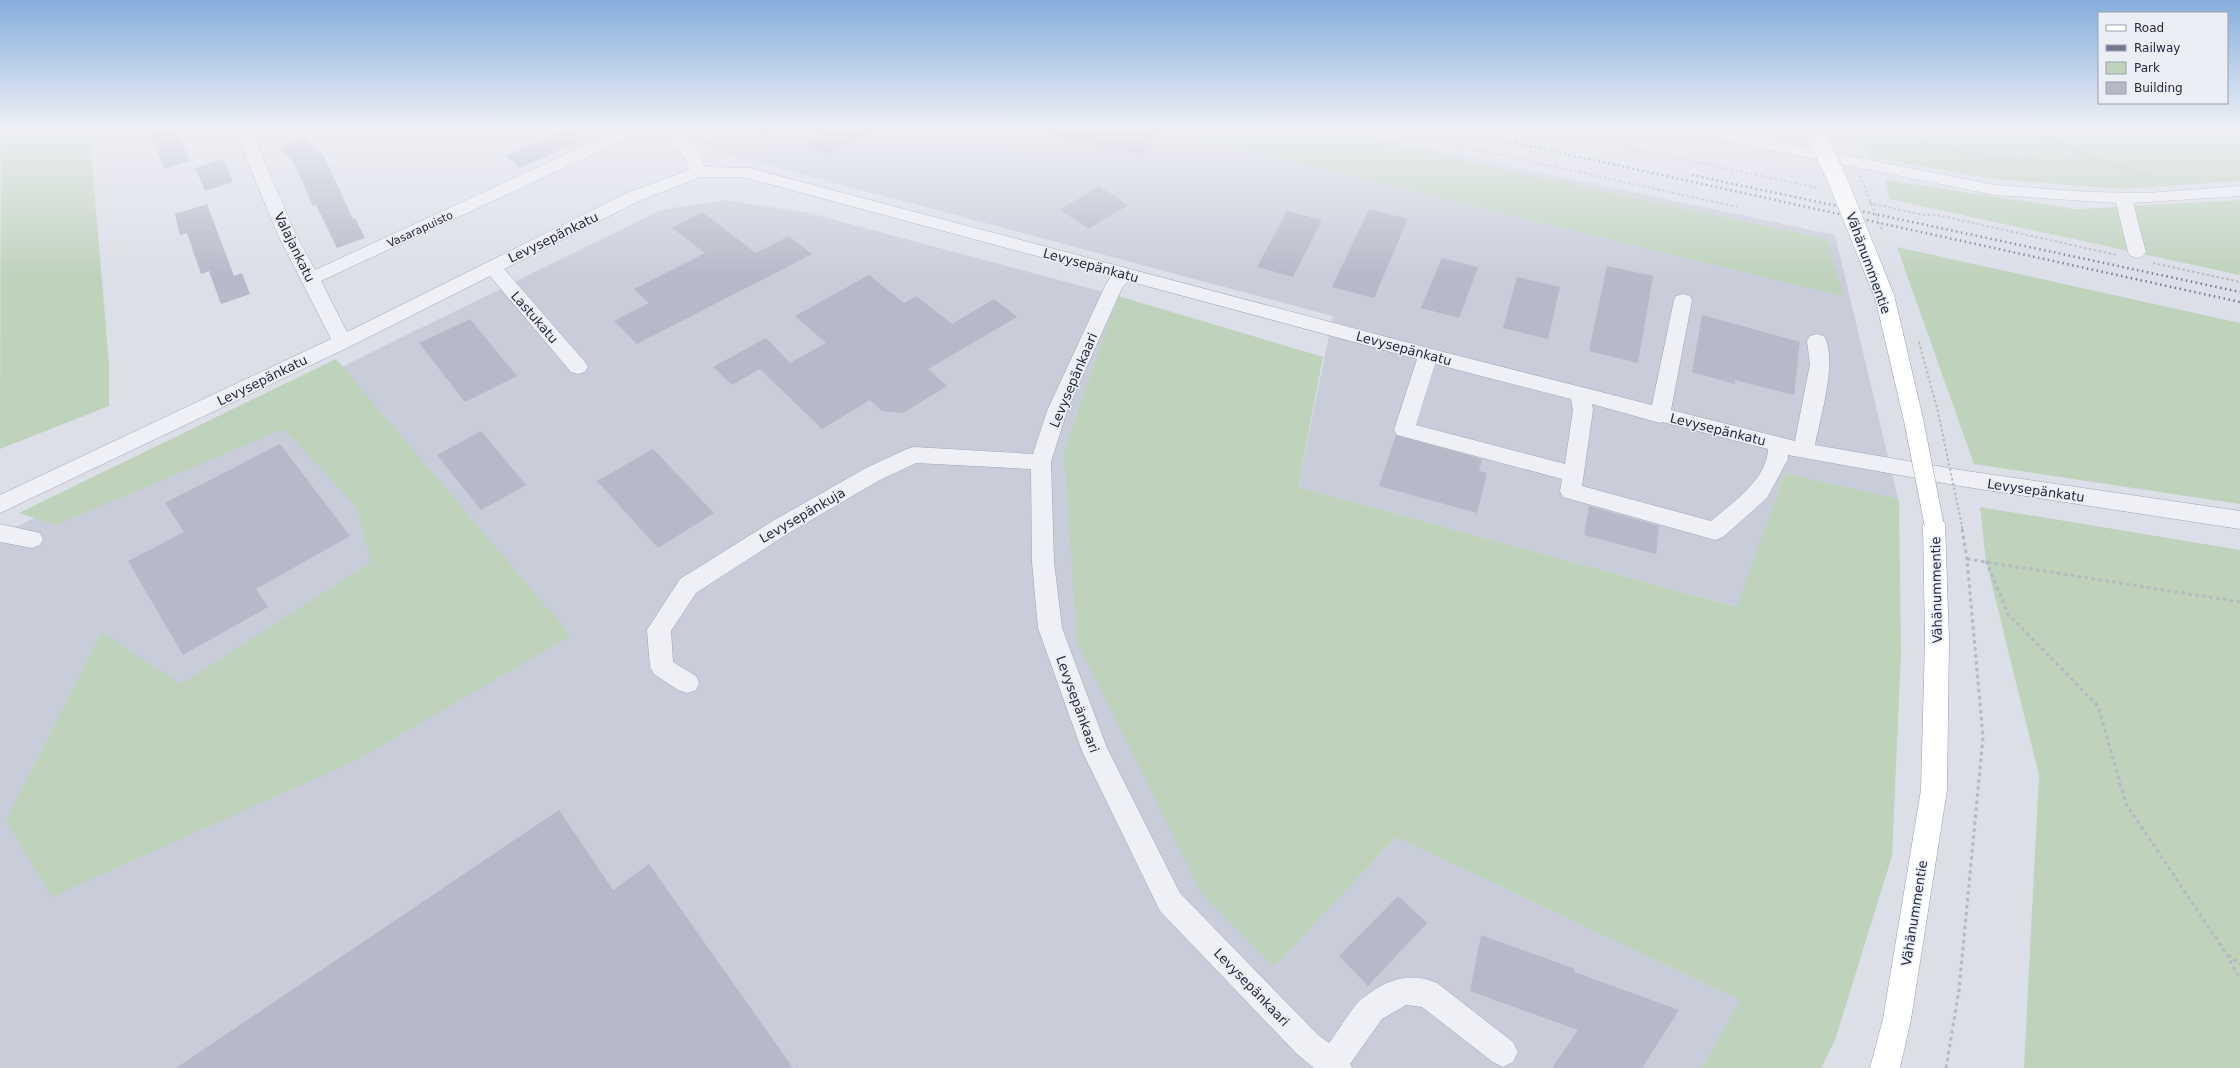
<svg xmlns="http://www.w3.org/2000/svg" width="2240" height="1068" font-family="'DejaVu Sans',sans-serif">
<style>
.built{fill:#c9cdda}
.green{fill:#bed2bc}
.building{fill:#b5b9c8}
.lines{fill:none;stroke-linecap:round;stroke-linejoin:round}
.minor-casing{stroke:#a1a4b2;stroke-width:1}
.major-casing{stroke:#9aa0b4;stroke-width:1}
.path-far1{stroke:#b6b9c3;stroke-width:2;stroke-dasharray:2.5 2.5;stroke-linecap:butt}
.path{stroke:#b6b9c3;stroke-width:3;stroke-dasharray:3.5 3.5;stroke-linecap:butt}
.minor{fill:#eff0f6;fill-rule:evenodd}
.major{fill:#fff;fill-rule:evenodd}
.rail{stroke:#747b93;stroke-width:2.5;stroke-dasharray:1.5 3.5;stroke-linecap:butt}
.major-bridge-casing{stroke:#9aa0b4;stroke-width:20;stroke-linecap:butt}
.path-bridge{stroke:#b6b9c3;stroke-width:2;stroke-dasharray:2.5 2.5;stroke-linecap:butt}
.major-bridge{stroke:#fff;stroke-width:19}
.labels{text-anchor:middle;stroke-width:3;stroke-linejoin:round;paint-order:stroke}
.far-street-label{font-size:11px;fill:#242a3f;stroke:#ebeef5}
.street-label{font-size:13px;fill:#242a3f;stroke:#ebeef5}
</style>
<rect width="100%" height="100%" fill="#dcdee8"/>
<g class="built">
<polygon points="728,128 1329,128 1835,235 1898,499 1785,473 1738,607 1298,487 1333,316 731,155 704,142"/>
<polygon points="727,200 813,214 1118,296 1064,451 1274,967 1396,837 1740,1000 1702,1068 0,1068 0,535 661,210"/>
</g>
<g class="green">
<polygon points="1,128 89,128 109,364 109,406 0,449"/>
<polygon points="1173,128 1309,128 1827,239 1843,296 1271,157"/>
<polygon points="1743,128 1788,128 1792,139"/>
<polygon points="1854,128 2198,128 2212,131 2216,128 2240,128 2240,181 2123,189 1995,179 1869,157"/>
<polygon points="1886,180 2076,209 2240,200 2240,275 1889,199"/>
<polygon points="1897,247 2240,323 2240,504 1974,464"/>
<polygon points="1118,296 1323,357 1298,487 1737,607 1785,473 1899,499 1901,654 1892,856 1835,1040 1821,1068 1702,1068 1740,1000 1396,837 1274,967 1202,894 1077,641 1064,451"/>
<polygon points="336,359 571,636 357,760 52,897 6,821 101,632 181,684 371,562 357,508 284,429 56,525 19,513"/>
<polygon points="1980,507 2240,550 2240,1068 2024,1068 2039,775 1986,561"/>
</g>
<g class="building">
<polygon points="148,128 178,128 189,161 164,169"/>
<polygon points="569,128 572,128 578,142 520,168 506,156"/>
<polygon points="836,128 876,128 824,155 806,143"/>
<polygon points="1055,128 1158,128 1141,155 1055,135"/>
<polygon points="302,137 324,156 353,219 355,218 365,238 337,248 316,205 313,206 293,161 278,148"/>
<polygon points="223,159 233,182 205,191 195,168"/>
<polygon points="1099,186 1128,205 1089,229 1060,210"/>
<polygon points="207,204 234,276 242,273 250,294 221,304 209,271 201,274 187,233 180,235 175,214"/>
<polygon points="1369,209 1408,219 1374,298 1332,287"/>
<polygon points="1287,211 1322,220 1293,277 1257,267"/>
<polygon points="702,212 756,253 789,236 812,254 637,344 614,321 649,303 634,289 705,253 672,228"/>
<polygon points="1442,258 1478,267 1459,318 1421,308"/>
<polygon points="1607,266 1653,276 1638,363 1589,351"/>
<polygon points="869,275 904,303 916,296 952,324 994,299 1017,317 928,369 947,386 903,413 882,411 870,400 822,429 760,369 732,385 713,367 766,338 790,363 826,343 795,316"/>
<polygon points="1517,277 1560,287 1548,339 1503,328"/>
<polygon points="1702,315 1800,342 1794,395 1735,380 1735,384 1692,372"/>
<polygon points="470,319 517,376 465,402 419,343"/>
<polygon points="481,431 526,485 481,510 437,455"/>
<polygon points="1396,435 1482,459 1479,471 1487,473 1477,513 1379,486"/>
<polygon points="280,444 350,536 256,589 268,607 183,655 128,561 184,532 165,503"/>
<polygon points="653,449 714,513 658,548 597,481"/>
<polygon points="1589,506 1659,526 1656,554 1584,535"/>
<polygon points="559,810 613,890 649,864 793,1068 176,1068"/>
<polygon points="1398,896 1427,923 1368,986 1339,956"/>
<polygon points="1481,935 1575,969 1574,972 1679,1010 1642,1068 1552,1068 1578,1030 1470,991"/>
</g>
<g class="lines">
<defs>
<g id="minor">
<path d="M234,128H250L296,235L315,270L623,128H645L643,131L321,281L347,332L627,193L689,170L685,157L657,128H675L699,151L705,167L749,168L1428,348L1652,405L1674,300L1676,296L1683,294L1690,296L1692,300L1671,410L1795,441L1810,364L1807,341L1810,336L1817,334L1824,336C1838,360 1820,418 1815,445L1960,470L2240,511V529L1960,486L1788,455V459L1767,498L1723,537L1715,540L1563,497L1560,491L1562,479L1397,435L1394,430L1417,359L1128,281L1122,288L1067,411L1051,462L1054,562L1062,628L1107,748L1180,893L1317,1034L1329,1043C1338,1032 1352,1006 1363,998C1386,980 1409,971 1437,983L1513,1042L1518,1052L1513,1062L1503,1067L1493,1062L1422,1007L1406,1005L1382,1019L1350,1064L1352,1068H1314L1297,1054L1160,911L1082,751L1038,628L1032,562L1031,469L916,463L880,480L787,534L696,593L671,631L673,662L696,676L699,683L696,690L687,693L678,690L654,674L650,667L647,630L680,579L771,522L866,468L907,449L914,447L1033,454L1047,411L1105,286L1111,276L743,177H700L639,201L504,269L585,362L588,367L585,372L578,374L571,372L490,276L349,347L0,513V495L331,339L278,235ZM1435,364L1571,399L1573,410L1565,464L1416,425ZM1592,404L1660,423L1663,422L1768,449C1767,480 1732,503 1711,521L1582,486L1593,410Z"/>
<polygon points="1678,128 1711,128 1995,185 2090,192 2147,193 2240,186 2240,196 2133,203 2146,252 2143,256 2137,258 2131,256 2128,252 2116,203 1995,195 1686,133 1680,131"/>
<polygon points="0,524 40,533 43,539 40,545 32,548 0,542"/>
</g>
<polygon id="major" points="1934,515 1942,518 1945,524 1949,640 1947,790 1911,1019 1900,1068 1870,1068 1883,1019 1921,790 1925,640 1923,524 1926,518"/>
</defs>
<use href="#minor" class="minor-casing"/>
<use href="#major" class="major-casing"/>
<g class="path-far1">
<polyline points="1379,128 1737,207"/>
<polyline points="1535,128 1818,188"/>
<polyline points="1870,128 1911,131 1930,145 1991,158 2065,162 2082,154 2146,176 2154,181"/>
<polyline points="2028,128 2082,154"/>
<polyline points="1869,203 1923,215 1937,215 2117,255"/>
<polyline points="2153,263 2240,282"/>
<polyline points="1962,526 1962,529"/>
</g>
<g class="path">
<polyline points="1967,559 2240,602"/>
<polyline points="1986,561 2008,614 2098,706 2126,804 2226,953 2240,979"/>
<polyline points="2228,955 2240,964"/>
<polyline points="1946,1068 1959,990 1983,737 1967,559 1962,528"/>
</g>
<use href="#minor" class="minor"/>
<use href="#major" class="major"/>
<g class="rail">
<polyline points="1447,128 2240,302"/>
<polyline points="1692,175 2240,292"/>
</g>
<defs>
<polyline id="major-bridge" points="1813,128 1837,179 1885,298 1914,422 1934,524"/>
</defs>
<use href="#major-bridge" class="major-bridge-casing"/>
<g class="path-bridge">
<polyline points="1860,176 1883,232"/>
<polyline points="1919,342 1938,412 1962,526"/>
</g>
<use href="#major-bridge" class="major-bridge"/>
</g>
<linearGradient id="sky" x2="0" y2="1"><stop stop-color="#85aedd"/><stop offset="0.46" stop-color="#eff0f5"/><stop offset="1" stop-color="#eff0f5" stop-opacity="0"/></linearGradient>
<rect width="2240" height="278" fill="url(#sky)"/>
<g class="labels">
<g class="far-street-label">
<text transform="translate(420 229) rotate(-25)" y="4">Vasarapuisto</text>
</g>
<g class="street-label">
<text transform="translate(553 237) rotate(-26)" y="5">Levysepänkatu</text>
<text transform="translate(295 247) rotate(64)" y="5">Valajankatu</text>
<text transform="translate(1869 263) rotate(70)" y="5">Vähänummentie</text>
<text transform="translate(1091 265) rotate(15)" y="5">Levysepänkatu</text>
<text transform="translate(535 317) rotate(49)" y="5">Lastukatu</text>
<text transform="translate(1404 348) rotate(15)" y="5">Levysepänkatu</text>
<text transform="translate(262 380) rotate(-26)" y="5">Levysepänkatu</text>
<text transform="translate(1073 380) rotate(-67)" y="5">Levysepänkaari</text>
<text transform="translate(1718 429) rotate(14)" y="5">Levysepänkatu</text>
<text transform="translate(2036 490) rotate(8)" y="5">Levysepänkatu</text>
<text transform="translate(802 515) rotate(-30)" y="5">Levysepänkuja</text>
<text transform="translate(1936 590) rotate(-91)" y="5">Vähänummentie</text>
<text transform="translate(1078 704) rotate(70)" y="5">Levysepänkaari</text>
<text transform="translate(1914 913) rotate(-81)" y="5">Vähänummentie</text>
<text transform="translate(1252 987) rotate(46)" y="5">Levysepänkaari</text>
</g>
</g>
<rect x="2098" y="12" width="130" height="92" fill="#ebeef5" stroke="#9ba0ac"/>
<rect x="2106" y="25" width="20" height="6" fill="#ffffff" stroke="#9ba0ac"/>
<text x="2134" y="32" font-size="12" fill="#242a3f">Road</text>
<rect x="2106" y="45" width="20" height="6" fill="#747b93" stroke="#9ba0ac"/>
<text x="2134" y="52" font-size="12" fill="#242a3f">Railway</text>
<rect x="2106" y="62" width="20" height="12" fill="#bed2bc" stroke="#9ba0ac"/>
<text x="2134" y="72" font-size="12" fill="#242a3f">Park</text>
<rect x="2106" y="82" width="20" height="12" fill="#b5b9c8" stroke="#9ba0ac"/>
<text x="2134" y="92" font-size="12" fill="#242a3f">Building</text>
</svg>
